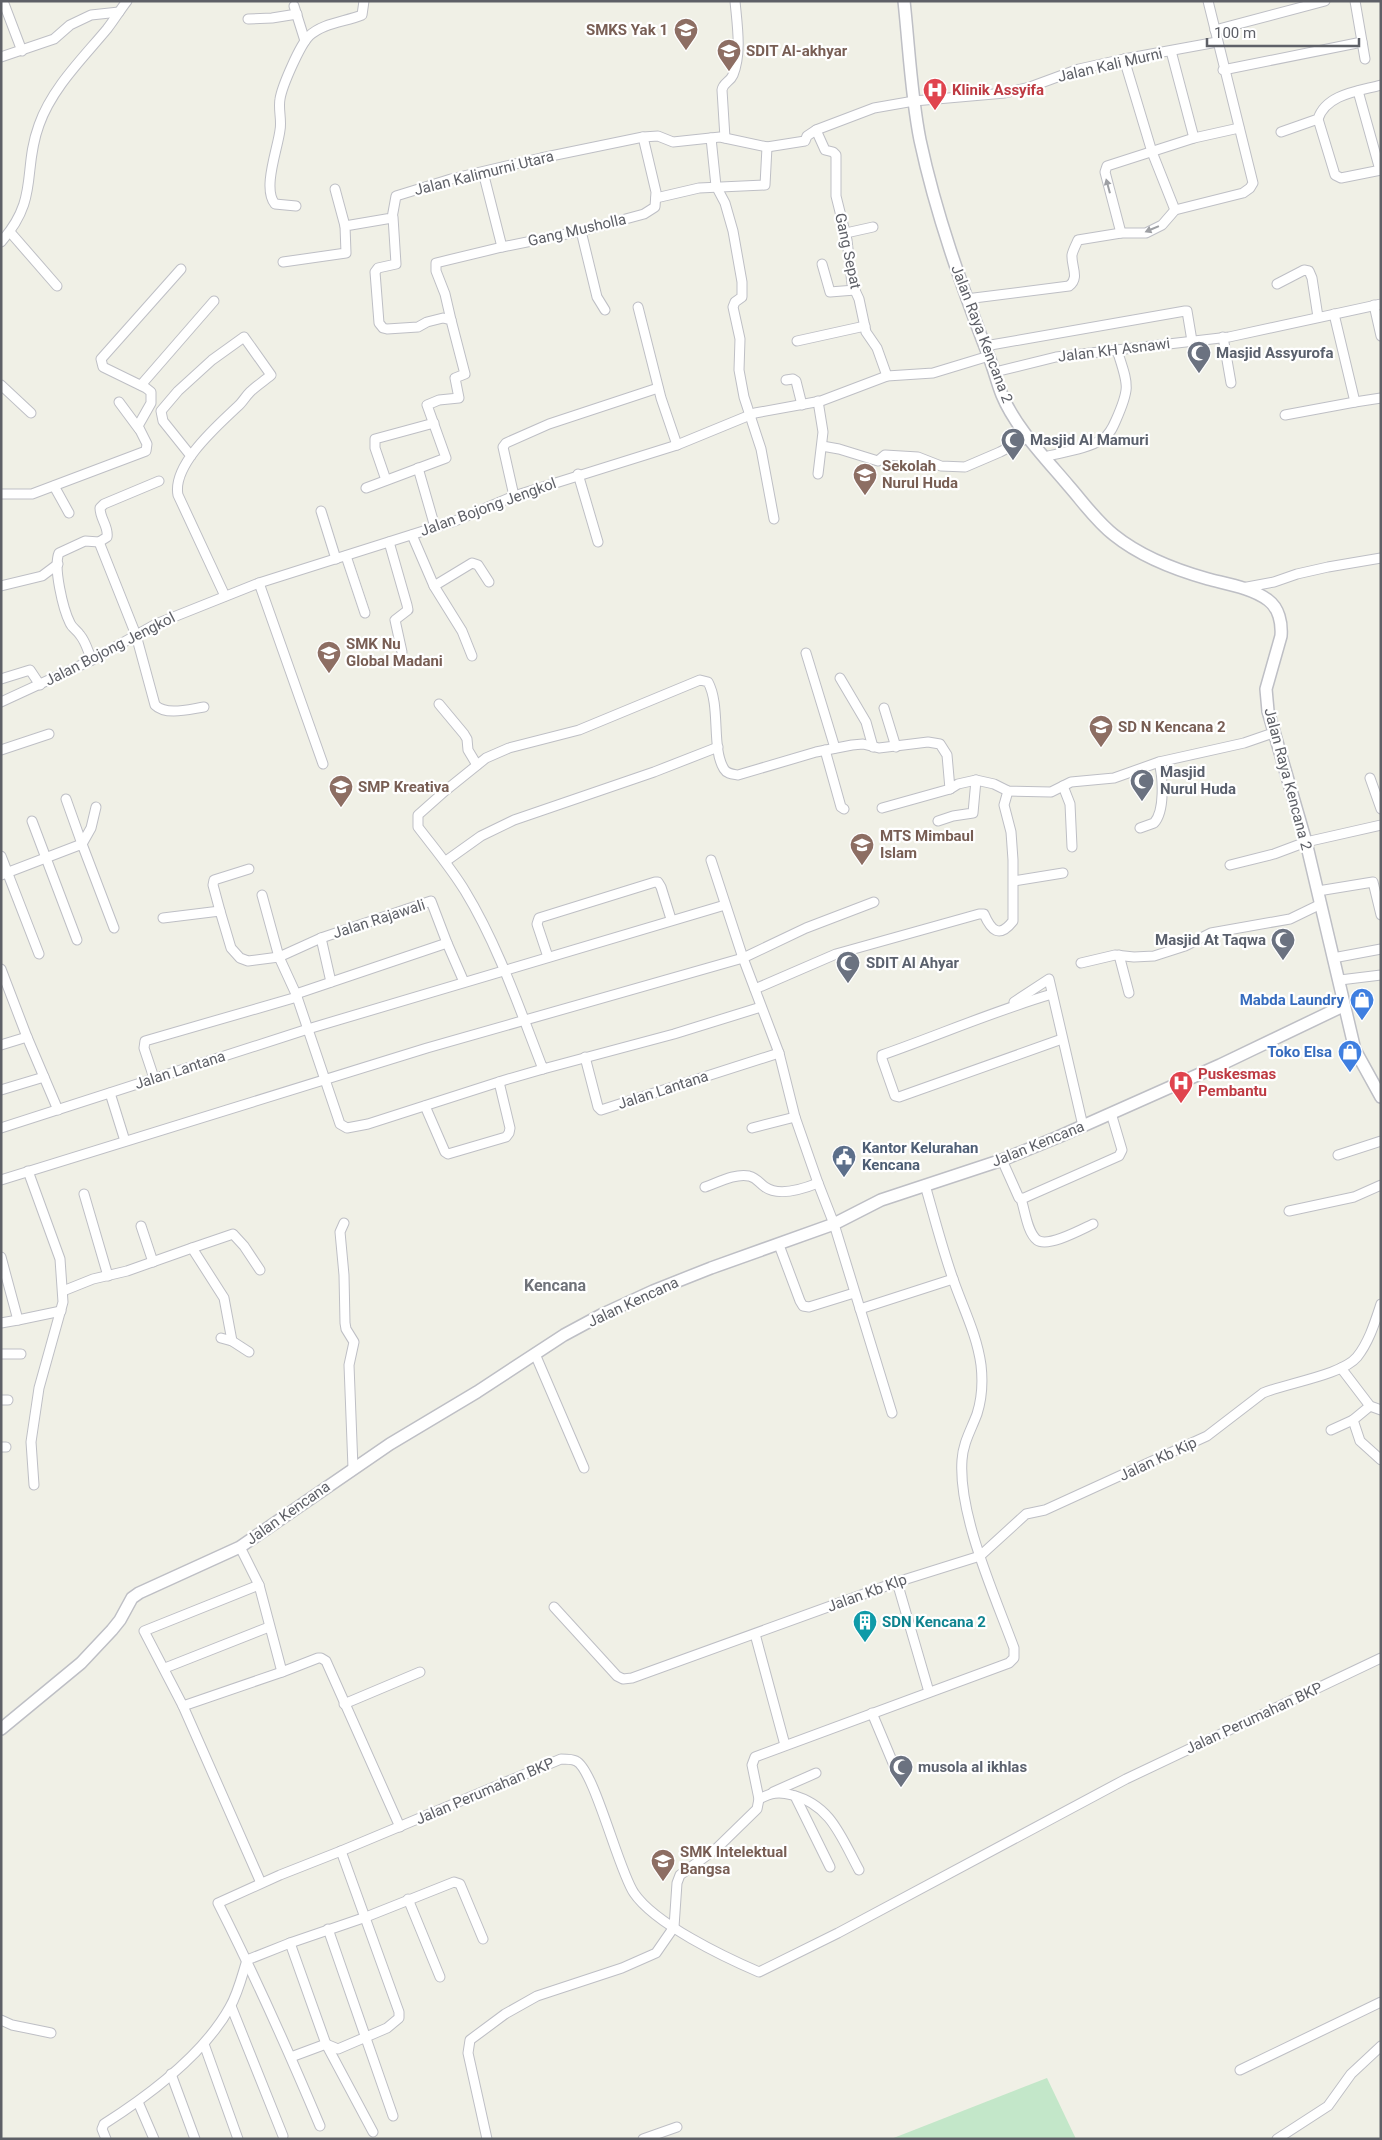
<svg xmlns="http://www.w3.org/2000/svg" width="1382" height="2140" font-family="Roboto,sans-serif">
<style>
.green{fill:#c3e7c9}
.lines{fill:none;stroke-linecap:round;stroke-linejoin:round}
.minor-casing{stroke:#bebfc5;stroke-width:11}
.tertiary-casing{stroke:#bebfc5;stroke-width:14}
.minor{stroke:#fff;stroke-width:9}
.tertiary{stroke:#fff;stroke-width:11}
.oneway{fill:#9ea0a4}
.labels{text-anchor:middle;stroke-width:4.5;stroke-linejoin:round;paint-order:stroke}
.education-label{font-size:15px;font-weight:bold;fill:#785e54;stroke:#fff;text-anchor:start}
.street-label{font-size:15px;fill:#5e6067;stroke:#fff}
.health-label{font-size:15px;font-weight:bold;fill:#be3a42;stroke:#fff;text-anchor:start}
.worship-label{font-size:15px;font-weight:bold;fill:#5b616d;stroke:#fff;text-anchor:start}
.shop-label{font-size:15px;font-weight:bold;fill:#366cbe;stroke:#fff;text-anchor:end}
.service-label{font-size:15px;font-weight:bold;fill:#4e5e75;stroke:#fff;text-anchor:start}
.culture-label{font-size:15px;font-weight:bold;fill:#0d838f;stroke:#fff;text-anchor:start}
.neighbourhood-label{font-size:16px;font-weight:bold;fill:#6f7279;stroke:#fff}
</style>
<rect width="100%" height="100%" fill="#f0f0e6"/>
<polygon class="green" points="1047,2078 1076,2139 891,2139"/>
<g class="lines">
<defs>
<g id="minor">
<polyline points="3,1 22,51"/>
<polyline points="1355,1 1365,59"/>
<polyline points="294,6 305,41"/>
<polyline points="248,19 272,18 297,14"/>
<polyline points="1215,30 1325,1"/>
<polyline points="1171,51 1194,138"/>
<polyline points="1,57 54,39 70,25 91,15 119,12"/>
<polyline points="1124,59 1152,152 1175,210"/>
<polyline points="1223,70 1362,42"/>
<polyline points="1358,91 1380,170"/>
<polyline points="1318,119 1335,175 1341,178 1381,170"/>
<polyline points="816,130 825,150 833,152 836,155 836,196 847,240 852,284 859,299 866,332 877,348 887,376"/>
<path d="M1281,132L1318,119C1326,94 1359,91 1381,85"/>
<polyline points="711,138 716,186 725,203 733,231 742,282 742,297 735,302 733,307 740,339 739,370 744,397 761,449 774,519"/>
<path d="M725,138L722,90C723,83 730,82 733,75C742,53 737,24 735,1"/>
<polyline points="483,172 502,247 581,231 644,214 655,207 656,192 643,137"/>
<polyline points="335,189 345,226"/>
<polyline points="656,198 699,188 765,185 767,147"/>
<path d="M296,206L275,204C262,189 278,148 280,130C282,120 278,109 280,99C282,86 300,45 309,36C323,23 344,22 362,15L364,1"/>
<polyline points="581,231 597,297 605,310"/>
<polyline points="10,232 57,286"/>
<polyline points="846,233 873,227"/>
<polyline points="1121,233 1105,172 1107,166 1194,138 1239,128"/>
<path d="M1,242C40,198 22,171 39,125C52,88 83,58 107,29C114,20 120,10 127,1"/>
<polyline points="283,262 346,253 345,226 392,218 396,196 451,179 541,158 643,137 658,136 673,142 720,137 767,147 805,141 807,136 816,130 874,108 914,101 1005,93 1030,87 1079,69 1124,59 1217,42"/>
<polyline points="822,264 830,292 855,290"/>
<polyline points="1277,284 1304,270 1309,271 1312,278 1318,317"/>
<path d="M966,299L1069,286C1080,278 1071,266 1072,255C1073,250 1076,245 1078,240L1121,233H1146L1162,225L1175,210L1243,193L1250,188L1253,183L1208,1"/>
<polyline points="1374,305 1381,336"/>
<polyline points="638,307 661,398 677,445"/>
<polyline points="1334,314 1355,402 1381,398"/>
<polyline points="451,320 445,294 436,271 436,263 502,247"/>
<polyline points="1223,337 1231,383"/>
<polyline points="797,341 865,326"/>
<polyline points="985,346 1185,311 1187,311 1192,341"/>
<polyline points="995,372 1056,357 1229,337 1381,304"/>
<polyline points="786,380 793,379 796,381 802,405"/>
<polyline points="1,385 31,413"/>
<polyline points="141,385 214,301"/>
<polyline points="818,401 823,432 818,474"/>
<polyline points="119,402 139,429"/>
<polyline points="1285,415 1355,402"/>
<polyline points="822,446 839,449 878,461 885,455 918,457 941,466 965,467 1000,452 1029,437"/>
<path d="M191,456L163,421L161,411L178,391L212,360L244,337L271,375C264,381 256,386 250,392C245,397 242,403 237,407C217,426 172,465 178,495L225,596"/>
<path d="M1044,457C1063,452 1087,449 1103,439C1110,434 1113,427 1116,420C1131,386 1128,385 1117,350"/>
<polyline points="418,468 435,527"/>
<polyline points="578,474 598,542"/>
<polyline points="386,480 375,448 375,439 434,423"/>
<polyline points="54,486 69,513"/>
<polyline points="366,488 446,458 427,405 439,400 459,398 455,378 465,374 451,320 443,318 427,322 418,327 387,329 383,328 379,323 375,272 378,268 396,264 393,217"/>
<polyline points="1,494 32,494 146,451 147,444 138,426 151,403 151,392 146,388 103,367 101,359 181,269"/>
<polyline points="514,496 503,447 506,443 549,424 658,388"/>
<polyline points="321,511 336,559"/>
<polyline points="412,535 434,586 462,631 472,656"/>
<path d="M99,542L136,635L155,705C166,716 190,709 204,707"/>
<polyline points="389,542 407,605 408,610 395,620 402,652"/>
<polyline points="346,556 365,613"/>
<polyline points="259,583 323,764"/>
<polyline points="1,586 42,576 58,564"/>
<polyline points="434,586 472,563 478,565 489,582"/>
<polyline points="1242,588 1274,582 1297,574 1328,567 1381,558"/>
<polyline points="806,653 835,748"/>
<path d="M92,660C88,652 86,642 80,635C77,630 72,628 70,623C63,609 53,567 59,553L85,541L99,542L107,537C109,527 100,519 100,508L104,504L159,481"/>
<polyline points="840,678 866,722 873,747"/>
<polyline points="1,679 30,670 40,685"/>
<polyline points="1,702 92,660 156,624 259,583 455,521 514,496 677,445 755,413 821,401 887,376 933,373 989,356"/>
<polyline points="439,704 464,734 467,739 468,750 477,765"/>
<polyline points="884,708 896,747"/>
<polyline points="1,750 49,734"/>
<polyline points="825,750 841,807 844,809"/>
<polyline points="1370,778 1381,809"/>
<polyline points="1063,786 1070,804 1072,847"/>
<polyline points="66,799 82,844"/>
<polyline points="882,808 950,789"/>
<polyline points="32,821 77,940"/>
<polyline points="938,821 953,816 973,813 976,780"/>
<path d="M1140,828L1154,823C1165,811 1163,778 1159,762"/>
<polyline points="82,844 91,828 96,807"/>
<polyline points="1,856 39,954"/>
<polyline points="711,860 743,958 779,1053 795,1117 818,1183 834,1224 892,1413"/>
<polyline points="446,861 481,836 514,820 654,772 718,747"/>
<polyline points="1230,865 1274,854 1306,842 1381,825"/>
<polyline points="1,875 82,844 114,928"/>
<polyline points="1014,881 1063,873"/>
<polyline points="1318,891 1373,882 1381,915"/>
<polyline points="262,895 279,957 296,994 340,1124 347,1128 368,1124 505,1080 543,1069"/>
<polyline points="220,911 213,885 214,880 249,869"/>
<polyline points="163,918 220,911 231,948 240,958 248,961 279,957 321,938 431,901 447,943 296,994"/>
<polyline points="321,938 331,982"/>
<polyline points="447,943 464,982"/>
<polyline points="1119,955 1129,993"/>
<polyline points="548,957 537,924 539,918 655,882 658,882 661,887 671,919"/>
<polyline points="1333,958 1381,949"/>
<polyline points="1081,963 1115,955 1134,957 1154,956 1185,946 1211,933 1290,919 1321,904"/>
<polyline points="1,969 27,1037 58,1110"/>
<polyline points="1340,980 1381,975"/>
<path d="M755,989L836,954L979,914H984C991,930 999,939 1013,921V860L1011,832L1004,805L1008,791"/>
<path d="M1052,994C994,1011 939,1035 882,1055V1059L895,1096L899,1097L1062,1039"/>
<polyline points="1014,1002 1049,979 1083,1126"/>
<path d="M761,1007L674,1034L543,1069C520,1010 498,945 465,891C451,868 434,848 418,827V815L445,791L486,758L509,748L579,730L700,680L708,682C721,706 711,748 724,769C727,774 732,774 738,775L816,752L852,745L863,744L879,748L928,742L940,744L947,755L950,789L958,784L976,780L994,784L1008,791L1051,792L1071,782L1114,778L1159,762L1244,743L1273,733"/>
<polyline points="1,1045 27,1037"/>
<polyline points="585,1057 598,1107 601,1110 779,1053"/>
<polyline points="154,1078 144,1048 145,1041 297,997"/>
<polyline points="1,1090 44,1077"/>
<polyline points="110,1093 125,1141"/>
<polyline points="425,1106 445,1152 448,1154 506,1137 509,1133 510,1128 499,1082"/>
<polyline points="1,1128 308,1029 725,905"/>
<polyline points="752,1128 795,1117"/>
<polyline points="1338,1155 1381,1141"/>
<polyline points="1002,1160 1019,1198 1024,1198 1119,1156 1122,1150 1111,1113"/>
<polyline points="28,1171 60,1259 63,1302 39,1388 31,1442 34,1485"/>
<polyline points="1,1180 427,1048 743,958 806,928 874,902"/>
<path d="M705,1187C717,1183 735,1173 749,1176C757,1178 759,1183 765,1187C779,1197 803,1189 818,1183"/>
<polyline points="84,1194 108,1276"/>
<path d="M1021,1199C1025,1210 1027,1232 1037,1240C1048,1248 1082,1229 1093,1224"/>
<polyline points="1289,1211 1354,1197 1381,1185"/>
<polyline points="344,1223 340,1232 344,1275 345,1323 346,1329 354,1342 349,1365 353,1468"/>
<polyline points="141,1226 153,1262"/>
<polyline points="779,1245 800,1301 803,1306 809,1307 854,1293"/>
<polyline points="192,1248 233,1234 244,1246 260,1270"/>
<polyline points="1,1257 18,1320 61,1311"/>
<polyline points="63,1291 93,1279 127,1271 192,1248 224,1298 232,1341"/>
<polyline points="860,1309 953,1279"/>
<polyline points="1,1323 18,1320"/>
<polyline points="221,1338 232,1341 249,1352"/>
<polyline points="1,1354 21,1354"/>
<polyline points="535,1354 584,1468"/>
<polyline points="1341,1368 1370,1406 1381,1410"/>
<polyline points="1,1400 8,1400"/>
<polyline points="1353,1420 1360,1441 1381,1460"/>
<polyline points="1331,1430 1353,1420 1370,1406"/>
<polyline points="1,1447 6,1447"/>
<polyline points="240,1547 259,1585 282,1672 318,1658 321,1658 326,1661 400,1827"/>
<polyline points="897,1582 929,1692"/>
<polyline points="259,1585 144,1631 183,1706 261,1883"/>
<path d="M554,1607L617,1676L623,1679L632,1678L897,1582L980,1556L1026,1514L1045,1510L1207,1436L1263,1393C1287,1383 1342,1375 1357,1357C1369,1342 1375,1322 1381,1304"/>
<polyline points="755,1634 785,1745"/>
<polyline points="165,1668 269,1627"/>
<polyline points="344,1704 420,1672"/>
<polyline points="183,1706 282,1672"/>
<polyline points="872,1713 898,1775"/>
<polyline points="773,1792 816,1773"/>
<polyline points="795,1796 830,1867"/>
<path d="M759,1799C771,1793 778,1791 792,1795C831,1805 841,1837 859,1870"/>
<polyline points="408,1899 440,1977"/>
<polyline points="328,1929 393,2116"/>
<polyline points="290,1943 326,2044 373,2132"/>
<polyline points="247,1960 290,1943 366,1917 454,1882 460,1884 483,1939"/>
<polyline points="231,2006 283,2136"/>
<polyline points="1,2020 12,2025 51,2033"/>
<polyline points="204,2044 238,2139"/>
<polyline points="291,2057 326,2044 338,2049 387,2028 399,2018 399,2012 341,1851"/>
<polyline points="1240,2070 1381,2002"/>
<polyline points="171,2074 195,2139"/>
<polyline points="138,2102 154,2139"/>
<path d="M320,2126C288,2050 255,1976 218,1903L280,1875L341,1851L561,1759C565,1759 572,1759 576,1761C594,1769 619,1872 634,1893C655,1924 724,1957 759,1972L838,1933L1126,1779L1381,1658"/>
<path d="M106,2139L102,2129L104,2124C148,2096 204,2054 230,2007C238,1993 242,1976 247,1960"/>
<path d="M487,2139L468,2053L470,2040L505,2014L537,1996L622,1968L656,1953L674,1927L677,1883L680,1875L717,1848L757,1809L759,1799L752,1765L755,1757L1009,1663L1014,1658V1648C995,1596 958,1515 962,1460C963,1443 971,1430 977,1414C982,1398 983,1382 981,1365C977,1335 963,1308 953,1279C942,1248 934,1216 925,1185"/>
<polyline points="643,2139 677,2127"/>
<polyline points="1277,2139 1328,2106 1351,2074 1381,2046"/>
</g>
<g id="tertiary">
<path d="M904,1C909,47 911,95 920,140C936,215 962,287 989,357C994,369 997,383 1002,395C1015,427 1046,459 1068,485C1083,502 1096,521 1114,535C1140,556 1176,570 1208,579C1227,584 1252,588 1268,600C1279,608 1282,623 1281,636L1266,689L1268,711L1306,842L1355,1050L1381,1097"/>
<polyline points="1,1729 81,1663 112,1630 120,1620 132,1598 139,1593 240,1547 390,1444 477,1392 564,1335 603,1314 653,1291 711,1268 834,1224 881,1200 1002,1160 1058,1137 1220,1065 1343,1006"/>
</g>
</defs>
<use href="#minor" class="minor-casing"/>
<use href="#tertiary" class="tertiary-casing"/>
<use href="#minor" class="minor"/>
<use href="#tertiary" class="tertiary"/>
</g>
<defs><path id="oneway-solid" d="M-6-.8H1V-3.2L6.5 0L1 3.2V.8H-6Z" transform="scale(1.25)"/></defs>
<g class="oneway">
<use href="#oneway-solid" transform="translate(1108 186) rotate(-105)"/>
<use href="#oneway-solid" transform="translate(1152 229) rotate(157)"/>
</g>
<defs>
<symbol id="school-pin" viewBox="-11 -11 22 30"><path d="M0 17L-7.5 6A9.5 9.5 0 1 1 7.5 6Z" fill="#8d6e63" stroke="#fff"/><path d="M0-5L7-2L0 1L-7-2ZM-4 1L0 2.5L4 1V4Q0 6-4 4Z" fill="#fff"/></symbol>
<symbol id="hospital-pin" viewBox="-11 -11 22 30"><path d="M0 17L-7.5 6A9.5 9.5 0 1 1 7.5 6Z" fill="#e0444e" stroke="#fff"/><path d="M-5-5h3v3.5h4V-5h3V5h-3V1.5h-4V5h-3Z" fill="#fff"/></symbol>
<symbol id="mosque-pin" viewBox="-11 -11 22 30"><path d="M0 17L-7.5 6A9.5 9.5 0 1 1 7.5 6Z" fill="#6b7280" stroke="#fff"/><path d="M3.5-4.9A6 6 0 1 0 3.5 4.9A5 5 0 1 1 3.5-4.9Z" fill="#fff"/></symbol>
<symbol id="shop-pin" viewBox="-11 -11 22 30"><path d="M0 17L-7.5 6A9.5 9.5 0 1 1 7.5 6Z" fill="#3f7fe0" stroke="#fff"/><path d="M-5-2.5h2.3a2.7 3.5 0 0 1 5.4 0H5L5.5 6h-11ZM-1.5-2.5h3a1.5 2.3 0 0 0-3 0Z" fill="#fff"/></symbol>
<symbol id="civic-pin" viewBox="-11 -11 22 30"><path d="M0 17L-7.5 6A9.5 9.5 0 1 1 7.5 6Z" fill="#5c6f8a" stroke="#fff"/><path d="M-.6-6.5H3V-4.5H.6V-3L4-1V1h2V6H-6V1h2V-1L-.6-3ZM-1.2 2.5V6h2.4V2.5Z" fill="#fff"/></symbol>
<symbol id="building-pin" viewBox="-11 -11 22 30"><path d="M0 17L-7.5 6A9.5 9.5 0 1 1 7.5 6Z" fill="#0f9aa8" stroke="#fff"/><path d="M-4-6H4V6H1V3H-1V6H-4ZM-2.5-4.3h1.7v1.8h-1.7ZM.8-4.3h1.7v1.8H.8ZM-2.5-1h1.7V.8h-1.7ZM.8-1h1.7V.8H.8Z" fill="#fff"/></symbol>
</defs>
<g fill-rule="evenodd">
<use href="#school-pin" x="672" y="16" width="28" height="38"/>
<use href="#school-pin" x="715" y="37" width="28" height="38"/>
<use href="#hospital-pin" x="921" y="76" width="28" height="38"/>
<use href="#mosque-pin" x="1185" y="339" width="28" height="38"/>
<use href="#mosque-pin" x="999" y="426" width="28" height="38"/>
<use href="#school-pin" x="851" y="461" width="28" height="38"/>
<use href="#school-pin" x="315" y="639" width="28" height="38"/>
<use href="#school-pin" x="1087" y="713" width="28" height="38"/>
<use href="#mosque-pin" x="1128" y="767" width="28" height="38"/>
<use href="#school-pin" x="327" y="773" width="28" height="38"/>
<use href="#school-pin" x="848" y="831" width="28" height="38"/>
<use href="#mosque-pin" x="1269" y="926" width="28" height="38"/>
<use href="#mosque-pin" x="834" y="949" width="28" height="38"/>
<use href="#shop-pin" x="1348" y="986" width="28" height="38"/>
<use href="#shop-pin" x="1336" y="1038" width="28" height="38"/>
<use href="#hospital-pin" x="1167" y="1069" width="28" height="38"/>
<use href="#civic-pin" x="830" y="1143" width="28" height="38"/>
<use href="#building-pin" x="851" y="1608" width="28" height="38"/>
<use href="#mosque-pin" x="887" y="1753" width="28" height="38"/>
<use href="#school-pin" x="649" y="1847" width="28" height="38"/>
</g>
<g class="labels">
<g class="education-label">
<text x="668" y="35" text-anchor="end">SMKS Yak 1</text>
<text x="746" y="56">SDIT Al-akhyar</text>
<text x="882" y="471">Sekolah<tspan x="882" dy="17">Nurul Huda</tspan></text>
<text x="346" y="649">SMK Nu<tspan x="346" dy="17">Global Madani</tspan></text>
<text x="1118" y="732">SD N Kencana 2</text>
<text x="358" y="792">SMP Kreativa</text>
<text x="880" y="841">MTS Mimbaul<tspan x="880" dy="17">Islam</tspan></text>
<text x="680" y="1857">SMK Intelektual<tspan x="680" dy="17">Bangsa</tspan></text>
</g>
<g class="street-label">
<text transform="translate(1110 65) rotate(-13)" y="5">Jalan Kali Murni</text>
<text transform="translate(484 173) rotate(-14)" y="5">Jalan Kalimurni Utara</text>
<text transform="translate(577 230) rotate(-13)" y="5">Gang Musholla</text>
<text transform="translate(848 251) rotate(78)" y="5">Gang Sepat</text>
<text transform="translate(982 334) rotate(69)" y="5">Jalan Raya Kencana 2</text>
<text transform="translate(1114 350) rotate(-7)" y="5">Jalan KH Asnawi</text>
<text transform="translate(488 507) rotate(-20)" y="5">Jalan Bojong Jengkol</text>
<text transform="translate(110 649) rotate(-27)" y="5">Jalan Bojong Jengkol</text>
<text transform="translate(1288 779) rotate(75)" y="5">Jalan Raya Kencana 2</text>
<text transform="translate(379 919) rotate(-18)" y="5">Jalan Rajawali</text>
<text transform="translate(180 1070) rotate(-18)" y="5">Jalan Lantana</text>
<text transform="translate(663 1090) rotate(-18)" y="5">Jalan Lantana</text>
<text transform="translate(1038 1144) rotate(-22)" y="5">Jalan Kencana</text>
<text transform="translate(633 1302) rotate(-25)" y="5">Jalan Kencana</text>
<text transform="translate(1158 1459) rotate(-25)" y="5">Jalan Kb Kip</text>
<text transform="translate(288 1513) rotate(-35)" y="5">Jalan Kencana</text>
<text transform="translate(867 1593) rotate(-20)" y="5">Jalan Kb Klp</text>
<text transform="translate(1254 1718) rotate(-25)" y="5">Jalan Perumahan BKP</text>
<text transform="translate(485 1791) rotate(-23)" y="5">Jalan Perumahan BKP</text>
</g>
<g class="health-label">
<text x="952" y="95">Klinik Assyifa</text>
<text x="1198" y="1079">Puskesmas<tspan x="1198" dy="17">Pembantu</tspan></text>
</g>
<g class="worship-label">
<text x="1216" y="358">Masjid Assyurofa</text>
<text x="1030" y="445">Masjid Al Mamuri</text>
<text x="1160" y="777">Masjid<tspan x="1160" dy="17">Nurul Huda</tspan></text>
<text x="1266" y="945" text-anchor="end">Masjid At Taqwa</text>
<text x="866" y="968">SDIT Al Ahyar</text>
<text x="918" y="1772">musola al ikhlas</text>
</g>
<g class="shop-label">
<text x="1344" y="1005">Mabda Laundry</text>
<text x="1332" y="1057">Toko Elsa</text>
</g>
<g class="service-label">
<text x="862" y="1153">Kantor Kelurahan<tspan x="862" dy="17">Kencana</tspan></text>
</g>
<g class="culture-label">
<text x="882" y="1627">SDN Kencana 2</text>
</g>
<g class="neighbourhood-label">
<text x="555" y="1291">Kencana</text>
</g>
</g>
<rect width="1382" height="2140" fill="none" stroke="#5e6067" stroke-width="5"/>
<path d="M1207 38v8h152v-8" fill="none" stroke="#5e6067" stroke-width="2.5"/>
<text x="1214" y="38" font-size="15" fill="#5e6067" stroke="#ffffff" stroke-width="4" paint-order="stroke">100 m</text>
</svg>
